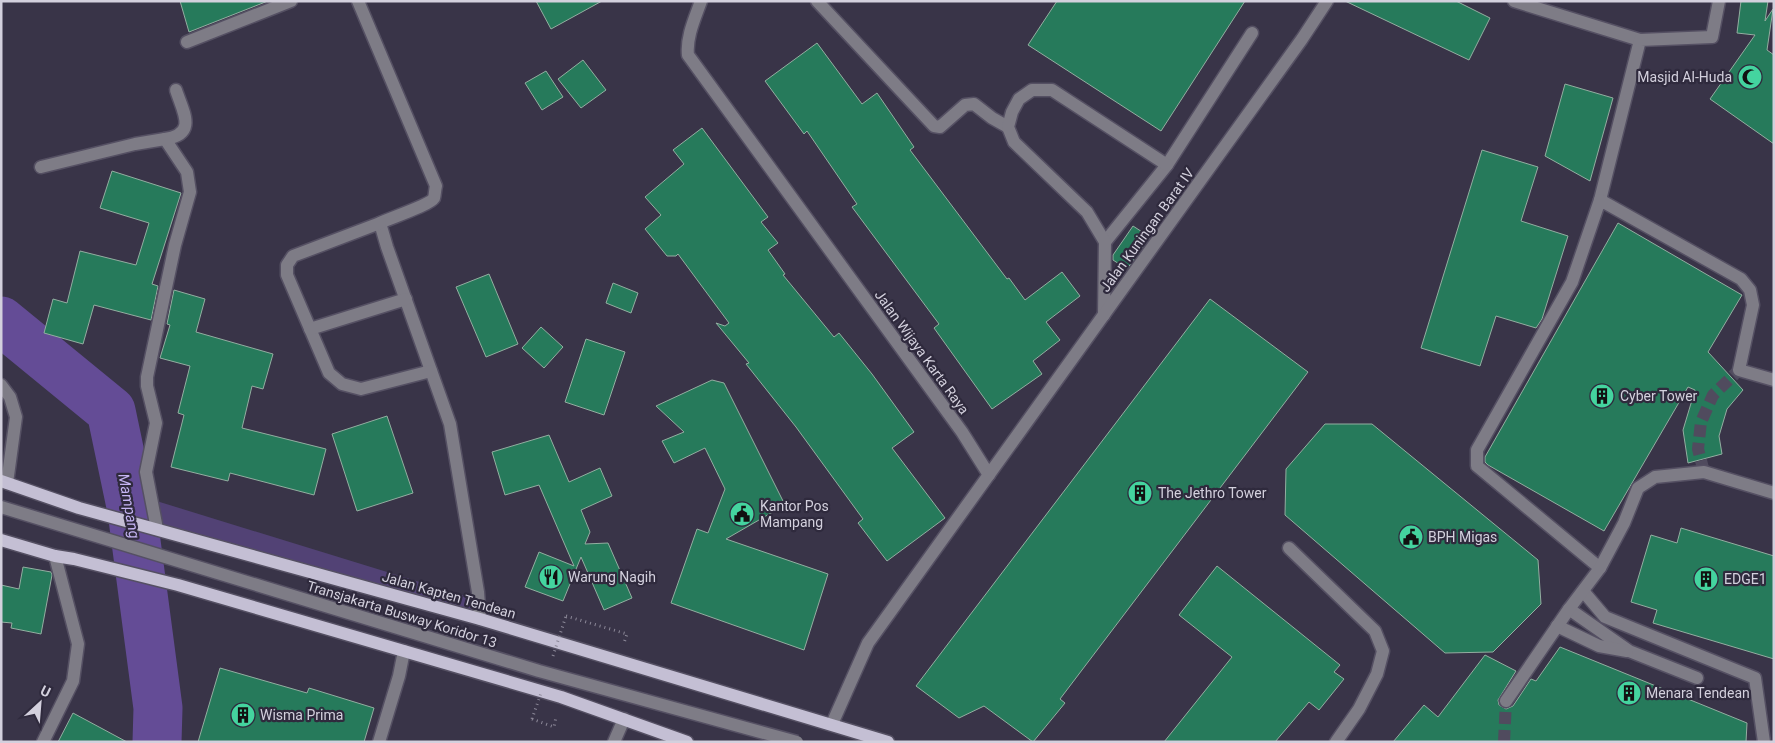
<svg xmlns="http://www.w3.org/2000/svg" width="1775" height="743" font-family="Roboto,sans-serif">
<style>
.green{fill:#524275}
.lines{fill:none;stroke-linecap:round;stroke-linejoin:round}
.river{stroke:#644c96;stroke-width:49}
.building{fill:#267a5b;stroke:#93aea1}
.minor-tunnel{stroke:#504b5e;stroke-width:12;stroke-dasharray:12 6;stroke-linecap:butt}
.minor-casing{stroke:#555063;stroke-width:15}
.major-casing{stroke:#555063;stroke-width:15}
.path{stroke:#8c8898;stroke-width:3;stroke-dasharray:1 4;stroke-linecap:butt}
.minor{stroke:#7e7c86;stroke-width:12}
.major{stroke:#c4bfd4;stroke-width:12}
.minor-bridge-casing{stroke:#555063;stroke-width:15;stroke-linecap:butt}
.path-bridge{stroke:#8c8898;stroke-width:3;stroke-dasharray:1 4;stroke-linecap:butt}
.minor-bridge{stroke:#7e7c86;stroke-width:12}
.labels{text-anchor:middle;stroke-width:4.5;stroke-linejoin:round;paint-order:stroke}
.poi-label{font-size:14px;fill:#d3d0dd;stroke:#2f2a3d;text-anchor:start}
.street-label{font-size:14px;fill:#d3d0dd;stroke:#2f2a3d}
.water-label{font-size:15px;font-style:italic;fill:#c4b4f2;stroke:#2f2a3d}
</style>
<rect width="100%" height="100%" fill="#393448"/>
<polygon class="green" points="150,499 478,600 480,619 157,529"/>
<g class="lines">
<polyline class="river" points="1,321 111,411 132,511 158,708 157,742"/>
</g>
<g class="building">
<polygon points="180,1 268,1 189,32"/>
<polygon points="536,1 602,1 551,29"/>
<polygon points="1057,1 1245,1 1161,131 1028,45"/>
<polygon points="1345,1 1456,1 1490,18 1469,60"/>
<polygon points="1741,1 1768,1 1765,21 1773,9 1767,50 1774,55 1774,144 1710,99 1755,35 1737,33"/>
<polygon points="817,43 862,104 877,93 914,147 910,150 1007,279 1009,278 1025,300 1062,272 1080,296 1046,322 1060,340 1033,361 1042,374 992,409 934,328 939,324 852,207 857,204 807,131 804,134 765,81"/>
<polygon points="583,60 606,90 581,108 558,79"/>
<polygon points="546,71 563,97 542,110 525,83"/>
<polygon points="1565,84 1613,98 1590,181 1545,156"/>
<polygon points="702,128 768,217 761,222 778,243 768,250 785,274 783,275 834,337 839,333 872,374 914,432 892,448 945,518 887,561 858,523 863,519 796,427 746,364 749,363 716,323 725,326 729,323 678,254 676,256 667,256 645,229 661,215 645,197 684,164 673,150"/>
<polygon points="1482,150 1538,167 1521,221 1568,236 1542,319 1536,328 1496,316 1480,366 1421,348"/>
<polygon points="112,171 181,193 152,284 158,286 151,320 94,305 83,344 44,333 53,299 67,303 80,251 136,265 149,223 100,208"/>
<polygon points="1618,223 1742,295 1708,352 1743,390 1727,409 1719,436 1722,454 1688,463 1683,430 1695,390 1688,387 1604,531 1488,465 1485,462 1485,457"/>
<polygon points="1133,226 1150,237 1127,269 1113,260 1113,255"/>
<polygon points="489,274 518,344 486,357 456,287"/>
<polygon points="613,283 638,293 631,313 606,303"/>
<polygon points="174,290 205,299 196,332 273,354 263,389 252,386 242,428 326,449 314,495 230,473 228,481 171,467 184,415 178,413 190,366 160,358 170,325 167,324"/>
<polygon points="1210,299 1308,372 1060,699 1065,703 1033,742 984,706 959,718 916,686"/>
<polygon points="541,327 563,347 544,368 522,348"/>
<polygon points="586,339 625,352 604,415 565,402"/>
<polygon points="712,380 724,383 785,505 726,539 828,574 804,650 671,603 697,529 708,533 725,489 705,448 674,463 662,441 684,432 656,406"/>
<polygon points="387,416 413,493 357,511 332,434"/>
<polygon points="1325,424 1372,424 1538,560 1541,604 1493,652 1445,653 1285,515 1286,469"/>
<polygon points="549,435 569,482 600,468 612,496 581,510 590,532 585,544 608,543 632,598 604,610 581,557 563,601 525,587 539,552 574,566 539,485 505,495 492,452"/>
<polygon points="1681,528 1774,556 1774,659 1653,623 1657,610 1631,602 1651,535 1677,543"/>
<polygon points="1217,566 1340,665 1334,672 1344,679 1319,710 1309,702 1275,742 1164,742 1232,657 1179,615"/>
<polygon points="23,567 51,572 52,575 41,634 11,628 12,623 1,622 1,585 19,589"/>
<polygon points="1560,647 1747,723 1746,742 1393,742 1424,705 1438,717 1485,655 1516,671 1498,700 1499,705 1506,709 1513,706 1531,679 1536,681"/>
<polygon points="220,668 307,693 309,688 374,708 364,742 198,742"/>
<polygon points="73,713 127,742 58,742"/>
</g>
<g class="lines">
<g class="minor-tunnel">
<polyline points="1704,472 1698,449 1701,422 1713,395 1739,370"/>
<polyline points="1504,742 1506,701"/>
</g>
<defs>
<g id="minor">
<path d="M358,1L436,186C435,189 435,195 434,198C430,205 390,218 380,223L387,247L450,424L478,592L480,619"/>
<path d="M701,1C695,18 686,37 688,55L962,432L989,475"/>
<polyline points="817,1 934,126 940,127 965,105 974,104 992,118 1008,127"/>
<polyline points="1514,1 1640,40"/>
<polyline points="187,42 291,1"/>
<path d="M165,139C198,134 183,112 176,90"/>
<polyline points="41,167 135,144 165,139 187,172 190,192 175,245 147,377 147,386 156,423 146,472 157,529"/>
<polyline points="1600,200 1640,40 1712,37 1719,1"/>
<polyline points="380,223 293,256 287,265 287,275 329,373 342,384 361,389 431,371"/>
<polyline points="1105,242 1167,165 1252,33"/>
<polyline points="1104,315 1105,242 1087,212 1014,142 1008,127 1012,112 1019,99 1032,90 1052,90 1167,165"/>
<polyline points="310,329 406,299"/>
<polyline points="1,385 10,397 16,417 7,483"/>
<polyline points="1289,548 1375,631 1383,651 1377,674 1359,709 1336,742"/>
<polyline points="1600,568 1477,466 1477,450 1572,282 1600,200 1741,279 1750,290 1753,305 1739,370 1774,380"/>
<polyline points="1583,591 1605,617 1755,678 1764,742"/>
<polyline points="1569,609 1629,651 1697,678"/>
<polyline points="1557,626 1599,646 1627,651"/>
<polyline points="1506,701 1569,609 1600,568 1624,523 1638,488 1655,477 1704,472 1774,493"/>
<polyline points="832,724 868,643 1302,39 1327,1"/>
<polyline points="43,742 73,681 78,644 55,556"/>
<polyline points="379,742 399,676 404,651"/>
<polyline points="614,742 624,719"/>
</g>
<g id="major">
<polyline points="1,481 79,508 480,619 888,742"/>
<polyline points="1,540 55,556 74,559 178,585 561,697 687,742"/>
</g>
</defs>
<use href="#minor" class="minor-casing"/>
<use href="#major" class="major-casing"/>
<g class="path">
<polyline points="566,616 627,634 624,643"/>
<polyline points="532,719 554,727 556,717"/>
</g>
<use href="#minor" class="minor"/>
<use href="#major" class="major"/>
<defs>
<polyline id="minor-bridge" points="1,507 539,671 797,742"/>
</defs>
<use href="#minor-bridge" class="minor-bridge-casing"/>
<g class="path-bridge">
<polyline points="553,656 566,616"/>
<polyline points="532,719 541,693"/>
</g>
<use href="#minor-bridge" class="minor-bridge"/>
</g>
<defs>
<symbol id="mosque-disc" viewBox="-11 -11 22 22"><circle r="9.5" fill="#44d49f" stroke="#2f2a3d"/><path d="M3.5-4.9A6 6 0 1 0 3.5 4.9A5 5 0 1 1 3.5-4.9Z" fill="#111"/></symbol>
<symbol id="building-disc" viewBox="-11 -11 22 22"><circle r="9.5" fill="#44d49f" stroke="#2f2a3d"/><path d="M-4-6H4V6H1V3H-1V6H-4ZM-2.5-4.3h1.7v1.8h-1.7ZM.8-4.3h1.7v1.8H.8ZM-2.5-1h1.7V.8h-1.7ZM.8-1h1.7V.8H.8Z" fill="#111"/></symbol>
<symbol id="civic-disc" viewBox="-11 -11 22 22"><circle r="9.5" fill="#44d49f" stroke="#2f2a3d"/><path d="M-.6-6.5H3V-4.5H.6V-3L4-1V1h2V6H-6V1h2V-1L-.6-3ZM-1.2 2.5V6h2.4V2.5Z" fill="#111"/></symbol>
<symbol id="restaurant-disc" viewBox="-11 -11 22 22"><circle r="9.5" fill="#44d49f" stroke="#2f2a3d"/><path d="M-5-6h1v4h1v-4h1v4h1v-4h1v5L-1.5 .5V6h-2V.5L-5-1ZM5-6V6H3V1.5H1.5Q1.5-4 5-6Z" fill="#111"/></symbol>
</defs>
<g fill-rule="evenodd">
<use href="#mosque-disc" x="1736" y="63" width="28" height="28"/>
<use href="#building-disc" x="1588" y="382" width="28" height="28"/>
<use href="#building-disc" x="1126" y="479" width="28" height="28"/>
<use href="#civic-disc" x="728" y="500" width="28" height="28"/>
<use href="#civic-disc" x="1397" y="523" width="28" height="28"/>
<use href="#restaurant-disc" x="537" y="563" width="28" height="28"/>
<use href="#building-disc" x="1692" y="565" width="28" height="28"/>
<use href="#building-disc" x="1615" y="679" width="28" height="28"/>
<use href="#building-disc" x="229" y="701" width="28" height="28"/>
</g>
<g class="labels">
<g class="poi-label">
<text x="1732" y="82" text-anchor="end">Masjid Al-Huda</text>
<text x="1620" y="401">Cyber Tower</text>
<text x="1158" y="498">The Jethro Tower</text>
<text x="760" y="511">Kantor Pos<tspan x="760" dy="16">Mampang</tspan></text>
<text x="1428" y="542">BPH Migas</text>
<text x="568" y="582">Warung Nagih</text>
<text x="1724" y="584">EDGE1</text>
<text x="1646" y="698">Menara Tendean</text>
<text x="260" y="720">Wisma Prima</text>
</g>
<g class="street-label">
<text transform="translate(1147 230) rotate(-54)" y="5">Jalan Kuningan Barat IV</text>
<text transform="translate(922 352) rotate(54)" y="5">Jalan Wijaya Karta Raya</text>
<text transform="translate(449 595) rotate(16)" y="5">Jalan Kapten Tendean</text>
<text transform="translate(402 614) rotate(17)" y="5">Transjakarta Busway Koridor 13</text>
</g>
<g class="water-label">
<text transform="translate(129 506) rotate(80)" y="5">Mampang</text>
</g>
</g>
<rect width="1775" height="743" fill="none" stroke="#d3d0dd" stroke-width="5"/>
<g transform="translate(40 703) rotate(26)" stroke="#2f2a3d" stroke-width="4" paint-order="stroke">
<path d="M0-4L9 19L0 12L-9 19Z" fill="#d3d0dd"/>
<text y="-8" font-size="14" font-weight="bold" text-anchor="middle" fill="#d3d0dd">U</text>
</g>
</svg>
